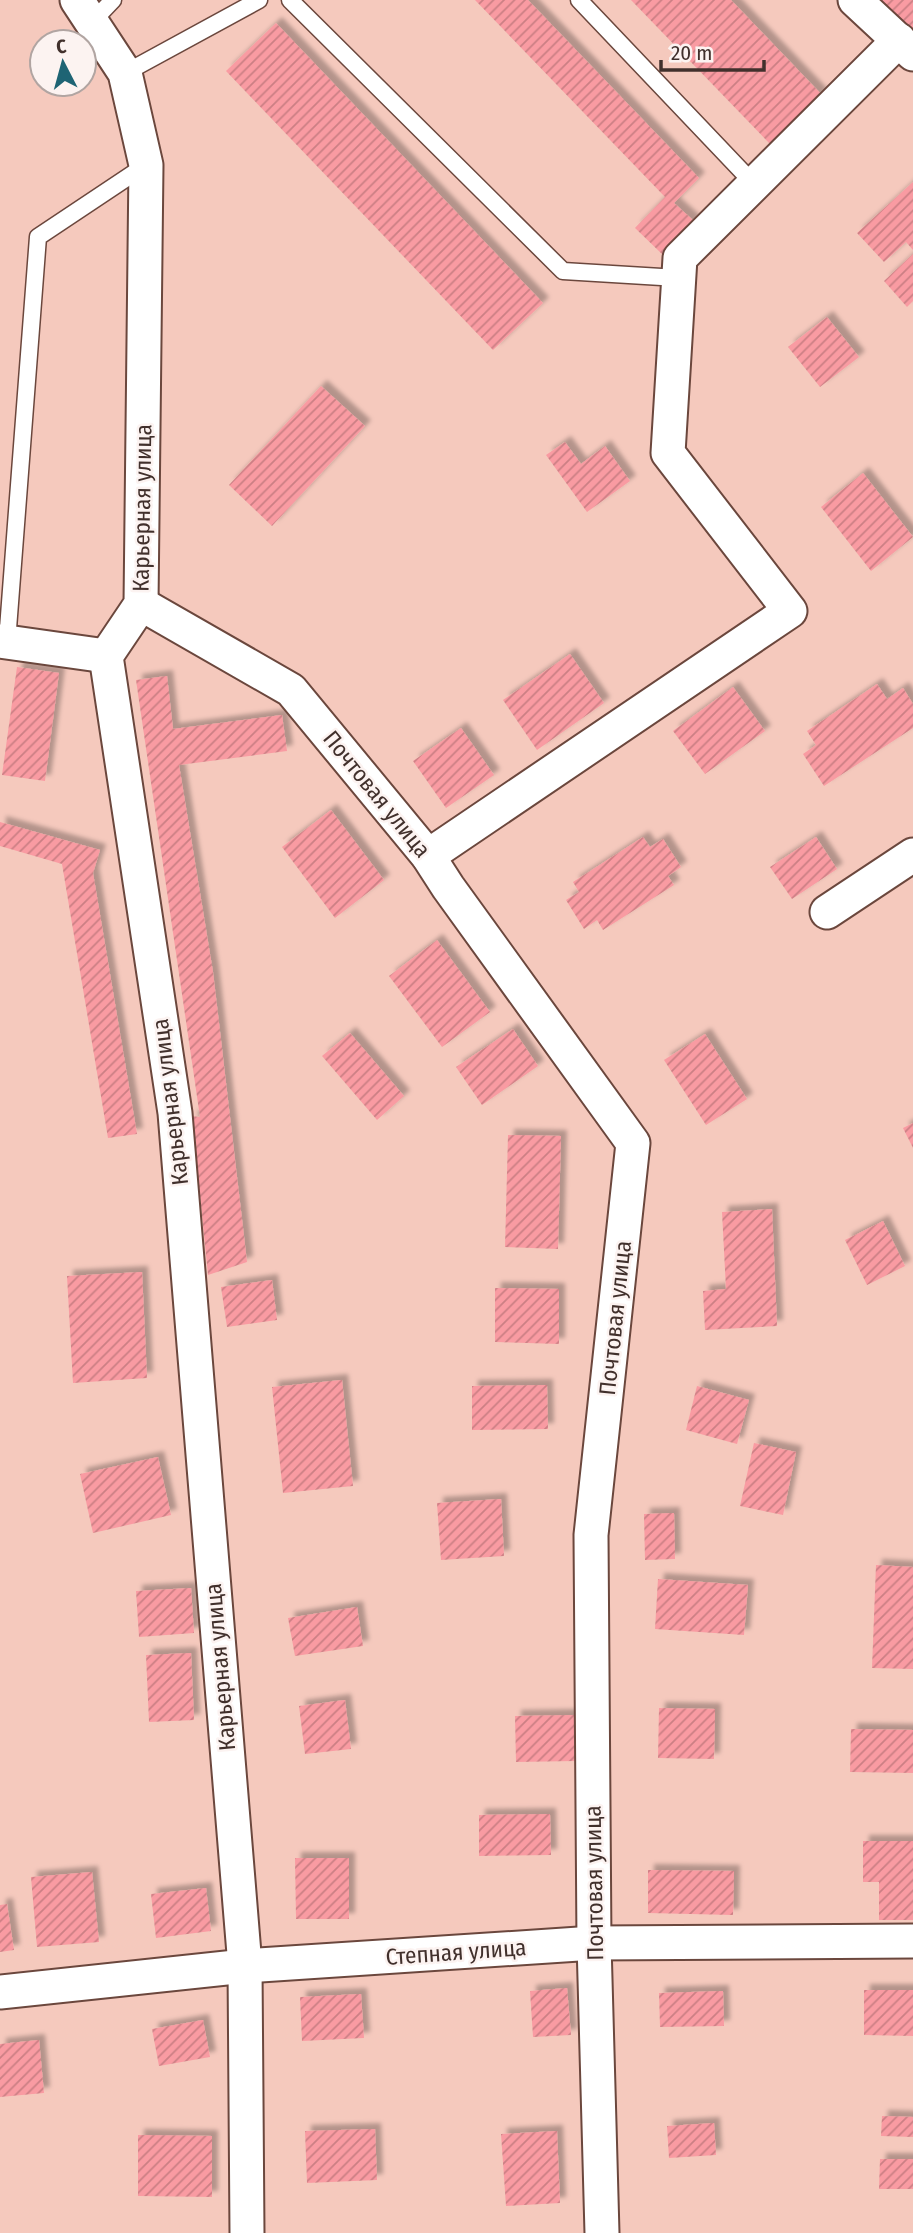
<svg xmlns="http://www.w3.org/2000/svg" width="913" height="2233" font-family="'Fira Sans Condensed',sans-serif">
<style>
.building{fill:url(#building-hatch);filter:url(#shadow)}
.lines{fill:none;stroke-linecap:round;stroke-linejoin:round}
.lane-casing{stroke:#6b473d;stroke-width:19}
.street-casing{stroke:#6b473d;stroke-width:37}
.lane{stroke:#fff;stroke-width:16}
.street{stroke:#fff;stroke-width:33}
.labels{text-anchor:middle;stroke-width:5;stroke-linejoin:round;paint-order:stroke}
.street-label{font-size:23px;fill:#41302c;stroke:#fcf3f1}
</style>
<defs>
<pattern id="building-hatch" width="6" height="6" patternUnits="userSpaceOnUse" patternTransform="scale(1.75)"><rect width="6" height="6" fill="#f99ba2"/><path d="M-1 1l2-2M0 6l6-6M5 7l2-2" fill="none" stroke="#cb7f84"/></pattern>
<filter id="shadow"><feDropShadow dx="6" dy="-6" stdDeviation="2" flood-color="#0004"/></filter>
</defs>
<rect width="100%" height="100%" fill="#f5c9bd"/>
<g class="building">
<polygon points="475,0 528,0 699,178 674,203 695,222 663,255 635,228 665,197"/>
<polygon points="631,0 731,0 822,95 770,144"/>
<polygon points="879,0 913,0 913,36"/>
<polygon points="276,23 543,303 493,350 226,71"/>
<polygon points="913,182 913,250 906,242 884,262 857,233"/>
<polygon points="913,254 913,301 907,307 884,281"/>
<polygon points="827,317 859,357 820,387 788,347"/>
<polygon points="321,386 365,426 272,526 229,485"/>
<polygon points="565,442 581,464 605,446 630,481 587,512 546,455"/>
<polygon points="863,473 913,537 871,571 821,507"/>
<polygon points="570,654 604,703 537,750 503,700"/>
<polygon points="17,667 59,673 45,781 2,775"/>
<polygon points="167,676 173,729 282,715 287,751 179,765 213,972 247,1262 208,1275 192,1116 200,1117 136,680"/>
<polygon points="877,684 887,699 903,688 913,704 913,728 824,786 803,754 816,745 807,731"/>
<polygon points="733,687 765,731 705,774 673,731"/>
<polygon points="461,728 494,775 446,808 413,761"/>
<polygon points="331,810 384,880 335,918 282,847"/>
<polygon points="0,822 100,850 93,873 137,1134 108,1138 62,864 0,846"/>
<polygon points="643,837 650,847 663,839 681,867 668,876 674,885 603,930 597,920 584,929 566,900 579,892 573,882"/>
<polygon points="816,837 837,869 792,899 770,867"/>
<polygon points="437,940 490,1012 442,1047 389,976"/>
<polygon points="513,1029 538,1066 482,1105 456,1067"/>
<polygon points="350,1033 404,1096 377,1120 322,1056"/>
<polygon points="705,1034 747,1099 706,1125 664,1060"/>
<polygon points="913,1123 913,1148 903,1128"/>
<polygon points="508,1135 561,1136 558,1249 505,1247"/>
<polygon points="772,1209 777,1326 705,1330 703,1291 726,1289 722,1212"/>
<polygon points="883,1221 905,1266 867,1285 845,1240"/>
<polygon points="142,1272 147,1378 73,1383 67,1276"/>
<polygon points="272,1280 277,1320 227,1327 221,1287"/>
<polygon points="495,1288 559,1289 559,1344 495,1342"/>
<polygon points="342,1380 353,1486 283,1493 272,1387"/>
<polygon points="547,1385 548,1429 472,1430 472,1386"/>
<polygon points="697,1386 749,1400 737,1444 686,1430"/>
<polygon points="754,1443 796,1452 783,1515 740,1506"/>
<polygon points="158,1457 171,1515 93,1533 80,1474"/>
<polygon points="501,1499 504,1556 441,1560 437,1503"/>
<polygon points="674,1513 675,1559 645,1560 644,1514"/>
<polygon points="876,1565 913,1567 913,1669 872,1668"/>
<polygon points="658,1579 748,1585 744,1635 655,1629"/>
<polygon points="191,1588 194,1633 139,1637 136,1591"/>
<polygon points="357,1607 363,1646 295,1656 288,1618"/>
<polygon points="191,1653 194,1720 149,1722 146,1655"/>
<polygon points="345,1700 351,1749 305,1754 299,1706"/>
<polygon points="659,1708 715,1709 714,1759 658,1758"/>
<polygon points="575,1715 576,1761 516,1762 515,1716"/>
<polygon points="851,1729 913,1730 913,1773 850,1772"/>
<polygon points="550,1814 551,1855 479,1856 479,1815"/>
<polygon points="863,1841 913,1841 913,1920 879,1920 879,1882 863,1882"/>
<polygon points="295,1858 349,1858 349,1919 296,1919"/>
<polygon points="648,1870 734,1871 733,1915 648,1913"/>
<polygon points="92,1872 99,1942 37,1947 31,1877"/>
<polygon points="206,1888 211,1931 156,1938 151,1894"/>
<polygon points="7,1904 14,1950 0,1952 0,1905"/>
<polygon points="567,1988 571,2035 533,2037 530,1991"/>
<polygon points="864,1990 913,1990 913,2036 864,2035"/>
<polygon points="723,1991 724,2026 660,2027 659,1993"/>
<polygon points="361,1994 364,2038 302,2041 300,1997"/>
<polygon points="203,2020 210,2057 159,2066 152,2029"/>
<polygon points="39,2040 44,2093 0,2097 0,2044"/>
<polygon points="882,2116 913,2117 913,2137 881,2136"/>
<polygon points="714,2123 716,2155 669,2158 667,2126"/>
<polygon points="375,2129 377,2180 307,2183 305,2131"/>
<polygon points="557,2131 560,2203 506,2206 501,2134"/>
<polygon points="138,2135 212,2136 212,2197 138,2196"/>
<polygon points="880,2159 913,2159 913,2189 879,2189"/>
</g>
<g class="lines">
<defs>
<g id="lane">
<polyline points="290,0 563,271 678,278"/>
<polyline points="579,0 754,184"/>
<polyline points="92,22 113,0"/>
<polyline points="125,73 259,0"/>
<polyline points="7,642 38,237 146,165"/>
</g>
<g id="street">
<polyline points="77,0 125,73 146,165 141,604 106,656 175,1113 245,1966 247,2233"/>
<polyline points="855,0 913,54"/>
<polyline points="141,604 291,690 428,856 448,887 633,1143 591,1535 594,1943 602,2233"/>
<polyline points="0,641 106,656"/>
<polyline points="428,856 790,611 668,453 680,258 899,40"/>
<polyline points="827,912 913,855"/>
<polyline points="0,1992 245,1966 594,1943 913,1941"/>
</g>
</defs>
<use href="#lane" class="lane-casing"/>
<use href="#street" class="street-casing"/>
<use href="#lane" class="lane"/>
<use href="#street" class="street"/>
</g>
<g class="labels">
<g class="street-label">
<text transform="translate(142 508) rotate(-89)" y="8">Карьерная улица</text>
<text transform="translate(377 794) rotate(51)" y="8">Почтовая улица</text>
<text transform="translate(170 1102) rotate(-97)" y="8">Карьерная улица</text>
<text transform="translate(615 1318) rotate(-84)" y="8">Почтовая улица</text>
<text transform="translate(220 1667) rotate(-95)" y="8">Карьерная улица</text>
<text transform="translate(594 1883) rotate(-91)" y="8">Почтовая улица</text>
<text transform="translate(456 1952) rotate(-4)" y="8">Степная улица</text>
</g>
</g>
<g transform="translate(63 63) rotate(354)"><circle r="33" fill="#fcf3f1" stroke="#b1a5a2" stroke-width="2"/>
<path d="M0-5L12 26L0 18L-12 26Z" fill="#1e6474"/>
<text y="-10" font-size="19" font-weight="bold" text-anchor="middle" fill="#41302c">С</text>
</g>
<path d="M661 60v10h103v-10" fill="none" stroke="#41302c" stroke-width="3.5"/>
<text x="671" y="60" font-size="21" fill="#41302c" stroke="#fcf3f1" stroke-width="5" paint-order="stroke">20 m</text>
</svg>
